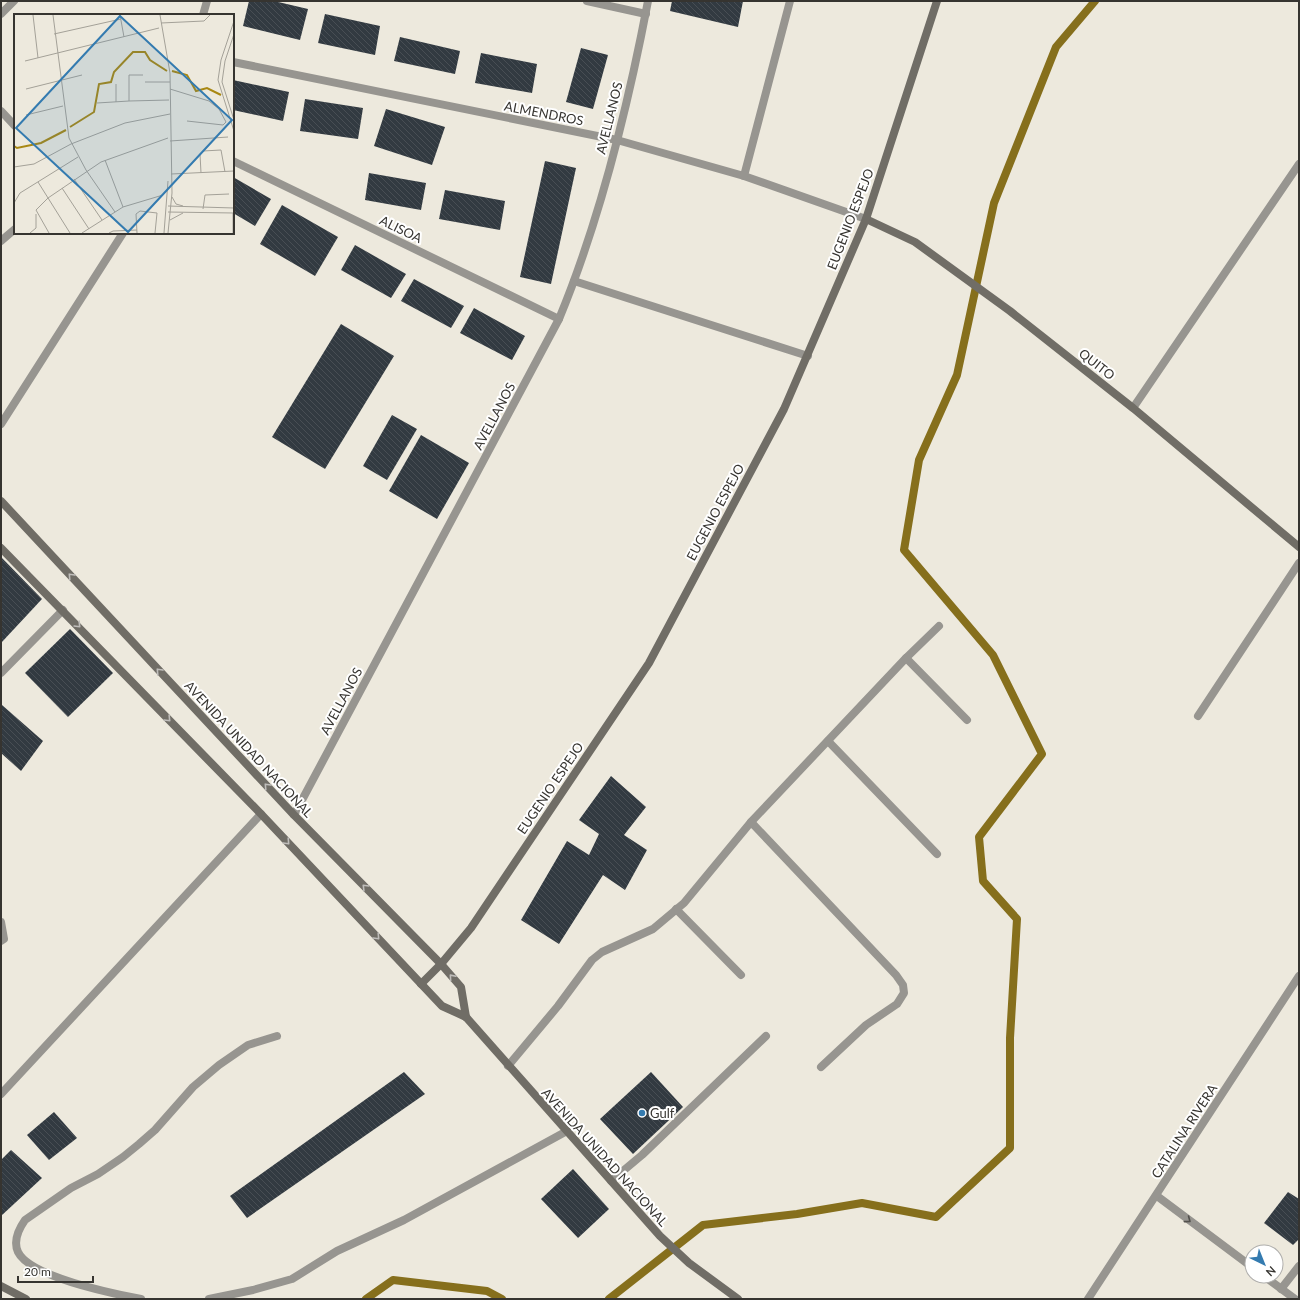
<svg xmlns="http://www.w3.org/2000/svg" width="1300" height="1300" font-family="Lato,sans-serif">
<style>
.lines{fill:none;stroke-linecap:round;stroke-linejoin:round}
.stream{stroke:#866f1c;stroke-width:8}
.building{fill:url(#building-back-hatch)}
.lane{stroke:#979590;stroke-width:8}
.street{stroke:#979590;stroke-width:8}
.secondary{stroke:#706d66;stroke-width:8}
.oneway{stroke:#bfbdba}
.oneway2{stroke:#53514d}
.poi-dot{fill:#347bb0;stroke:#fff;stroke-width:1.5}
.labels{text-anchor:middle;stroke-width:4;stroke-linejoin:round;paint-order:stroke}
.street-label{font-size:13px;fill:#363430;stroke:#fff}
.poi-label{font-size:13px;fill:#363430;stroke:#fff;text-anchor:start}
.inset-river{fill:none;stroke:#a98813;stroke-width:2}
.inset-road{fill:none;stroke:#a4a198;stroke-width:1}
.view{fill:#347bb0;fill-opacity:0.15;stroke:#347bb0;stroke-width:2}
.inset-edge{fill:none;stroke:#363430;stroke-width:2}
</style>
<defs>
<pattern id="building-back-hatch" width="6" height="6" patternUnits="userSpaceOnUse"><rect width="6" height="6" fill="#323a41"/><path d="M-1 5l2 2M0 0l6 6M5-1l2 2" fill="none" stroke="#484e54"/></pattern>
</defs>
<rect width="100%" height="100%" fill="#ede9dd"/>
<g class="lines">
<g class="stream">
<polyline points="366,1299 393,1280 487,1291 502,1299"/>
<polyline points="609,1299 703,1225 797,1214 862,1203 936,1217 1010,1148 1010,1038 1017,919 983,881 979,837 1042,754 993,655 904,550 919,460 957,375 994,203 1056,47 1095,1"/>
</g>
</g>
<g class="building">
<polygon points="249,1 274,1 308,9 300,40 243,26"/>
<polygon points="672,1 743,1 738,27 670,11"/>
<polygon points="325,14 380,26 375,55 318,43"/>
<polygon points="400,37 460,51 455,74 394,61"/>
<polygon points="581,48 608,55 593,109 566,102"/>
<polygon points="481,53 537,64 532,93 475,83"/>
<polygon points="233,80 289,92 283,121 233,110"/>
<polygon points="305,99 363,108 358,139 300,131"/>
<polygon points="386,109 445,127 432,165 374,146"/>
<polygon points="545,161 576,168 551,284 520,277"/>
<polygon points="369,173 426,183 421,210 365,200"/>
<polygon points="233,177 271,199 255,226 233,213"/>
<polygon points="445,190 505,201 500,230 439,219"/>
<polygon points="282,205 338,237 315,276 260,244"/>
<polygon points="355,245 406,274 391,298 341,270"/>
<polygon points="414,279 464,306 451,328 401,301"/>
<polygon points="474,308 525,336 512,360 460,333"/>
<polygon points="341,324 394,356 325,469 272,437"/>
<polygon points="392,415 417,429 387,480 363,466"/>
<polygon points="421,435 469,463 437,519 389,491"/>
<polygon points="1,557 42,599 1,643"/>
<polygon points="70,629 113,673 68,717 25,673"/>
<polygon points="2,705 43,741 21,771 1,753 1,706"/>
<polygon points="611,776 646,807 624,835 647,850 625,890 603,875 559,944 521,920 567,841 589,855 599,834 579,820"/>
<polygon points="404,1072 425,1094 247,1218 230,1196"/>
<polygon points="651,1072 683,1107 633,1154 600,1119"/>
<polygon points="54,1112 77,1138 49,1160 27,1135"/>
<polygon points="11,1150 42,1178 1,1216 1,1160"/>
<polygon points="573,1169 609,1209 578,1238 541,1199"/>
<polygon points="1288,1192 1299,1199 1299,1239 1293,1245 1264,1223"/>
</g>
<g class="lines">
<polyline class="lane" points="574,281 808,356"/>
<g class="street">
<polyline points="587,1 646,14"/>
<polyline points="1,14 14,1"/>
<polyline points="203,15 207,1"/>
<polyline points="233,62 617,140 744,176 866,219"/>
<polyline points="1,111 15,126"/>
<polyline points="233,161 559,319"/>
<polyline points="744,176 790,1"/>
<polyline points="1,241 15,229"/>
<polyline points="1133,408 1299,164"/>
<polyline points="1,424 123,233"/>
<polyline points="906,658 967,720"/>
<polyline points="1,673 63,610"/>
<polyline points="1198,716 1299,563"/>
<polyline points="828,741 937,854"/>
<path d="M294,815L559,319C600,220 628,106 648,1"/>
<polyline points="751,822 906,658 939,626"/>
<polyline points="676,909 741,975"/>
<polyline points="1,922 4,939 1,941"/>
<polyline points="508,1066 558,1006 592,960 602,952 653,929 684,903 751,822 896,975 903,985 904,993 897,1004 866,1025 821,1067"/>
<polyline points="1,1094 261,814"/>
<polyline points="611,1181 642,1155 766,1036"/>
<polyline points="1157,1196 1252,1267"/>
<polyline points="1264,1276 1295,1299"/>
<polyline points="1281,1289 1299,1266"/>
<path d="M141,1299C115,1294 30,1277 18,1252C13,1241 18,1230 25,1220L71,1188L98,1174L123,1157L139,1144L155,1130L193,1087L219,1065L248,1045L277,1036"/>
<polyline points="209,1299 253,1290 292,1279 337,1251 404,1220 567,1131"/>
<polyline points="1088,1299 1299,976"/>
</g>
<g class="secondary">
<polyline points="866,219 915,242 1010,311 1133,408 1299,547"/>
<polyline points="1,501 294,815 441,964 461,987 466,1017"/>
<polyline points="1,548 261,814 442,1006 466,1017 660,1236 689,1263 738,1299"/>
<polyline points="421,984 441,964 471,928 649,663 784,409 866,219 937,1"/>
<polyline points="1,1286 26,1299"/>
</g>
</g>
<defs><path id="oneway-chevron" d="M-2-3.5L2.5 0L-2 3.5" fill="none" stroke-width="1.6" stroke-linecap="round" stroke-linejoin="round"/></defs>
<g class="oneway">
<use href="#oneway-chevron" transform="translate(71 576) rotate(-133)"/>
<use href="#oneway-chevron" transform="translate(78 625) rotate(46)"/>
<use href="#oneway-chevron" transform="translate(159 671) rotate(-133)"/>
<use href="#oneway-chevron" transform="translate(168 719) rotate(46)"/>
<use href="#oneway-chevron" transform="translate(267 786) rotate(-133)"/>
<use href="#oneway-chevron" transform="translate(287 842) rotate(47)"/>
<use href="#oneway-chevron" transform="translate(365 887) rotate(-135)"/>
<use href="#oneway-chevron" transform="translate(377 937) rotate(47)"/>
<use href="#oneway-chevron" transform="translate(452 977) rotate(-131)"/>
</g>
<use class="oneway2" href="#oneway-chevron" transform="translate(1188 1220) rotate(37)"/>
<circle class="poi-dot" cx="642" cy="1113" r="4"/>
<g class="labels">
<g class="street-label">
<text transform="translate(544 113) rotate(11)" y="5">ALMENDROS</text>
<text transform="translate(609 118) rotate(-76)" y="5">AVELLANOS</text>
<text transform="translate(850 219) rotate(-69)" y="5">EUGENIO ESPEJO</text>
<text transform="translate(401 229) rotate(26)" y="5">ALISOA</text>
<text transform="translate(1097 364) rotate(38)" y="5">QUITO</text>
<text transform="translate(494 416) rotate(-62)" y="5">AVELLANOS</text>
<text transform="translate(715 512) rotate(-62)" y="5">EUGENIO ESPEJO</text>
<text transform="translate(341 701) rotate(-62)" y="5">AVELLANOS</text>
<text transform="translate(249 749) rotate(47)" y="5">AVENIDA UNIDAD NACIONAL</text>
<text transform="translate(550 788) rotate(-56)" y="5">EUGENIO ESPEJO</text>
<text transform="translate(1184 1131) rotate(-57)" y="5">CATALINA RIVERA</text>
<text transform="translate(605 1157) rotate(48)" y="5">AVENIDA UNIDAD NACIONAL</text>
</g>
<g class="poi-label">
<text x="650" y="1118">Gulf</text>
</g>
</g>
<g transform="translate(14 14)">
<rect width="220" height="220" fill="#ede9dd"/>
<path class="inset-river" d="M158,57L173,61L182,77L193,74L207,81M56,113L80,98L85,70L97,68L100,58L119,38H131L136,46L153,57M0,132L3,134L27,129L52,116"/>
<path class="inset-road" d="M19,1L24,44M39,1L55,124L72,156L101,198M106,1L110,23M146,1L156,59L158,179L154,219M220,7L207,46L204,66L220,117M147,9L190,7L196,1M40,20L107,5M220,20L211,47L208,68L220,106M11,47L145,14M129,61H115V87L155,86M131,68H156M102,70V88M12,75L68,61M156,75L195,87L205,95L212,108L209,111L173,107M83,89L115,87M12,101L49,92M156,127L214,123M91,146L109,193M0,153L20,150L57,130L111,109L156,100M187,159L186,140L189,137L207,136L211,158M157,160L220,157M60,165L88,206M24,168L56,219M48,174L75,215M158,183L162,190L169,192M0,189L6,179L64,143M154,192L220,194M189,195L191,181L215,180M154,198L220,199M219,199V219M156,206L169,199M16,219L22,214V200M35,219L22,196L34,184L87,148L154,124M68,219L109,193L149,181M95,219L99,217L123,216M123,219L122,200L126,197L143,199L141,219M150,219L154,167"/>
<path class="view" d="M106,2L218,106L114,218L2,114Z"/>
<rect width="220" height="220" class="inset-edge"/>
</g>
<rect width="1300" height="1300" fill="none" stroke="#363430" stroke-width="4"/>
<g transform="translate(1264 1264) rotate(137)"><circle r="19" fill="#ffffff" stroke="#afaeac"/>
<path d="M0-3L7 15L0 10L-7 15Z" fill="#347bb0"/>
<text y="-6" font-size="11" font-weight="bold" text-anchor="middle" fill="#363430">N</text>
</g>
<path d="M18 1276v6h75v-6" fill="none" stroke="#363430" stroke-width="2"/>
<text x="24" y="1276" font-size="12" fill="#363430" stroke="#ffffff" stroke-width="3" paint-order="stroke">20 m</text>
</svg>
